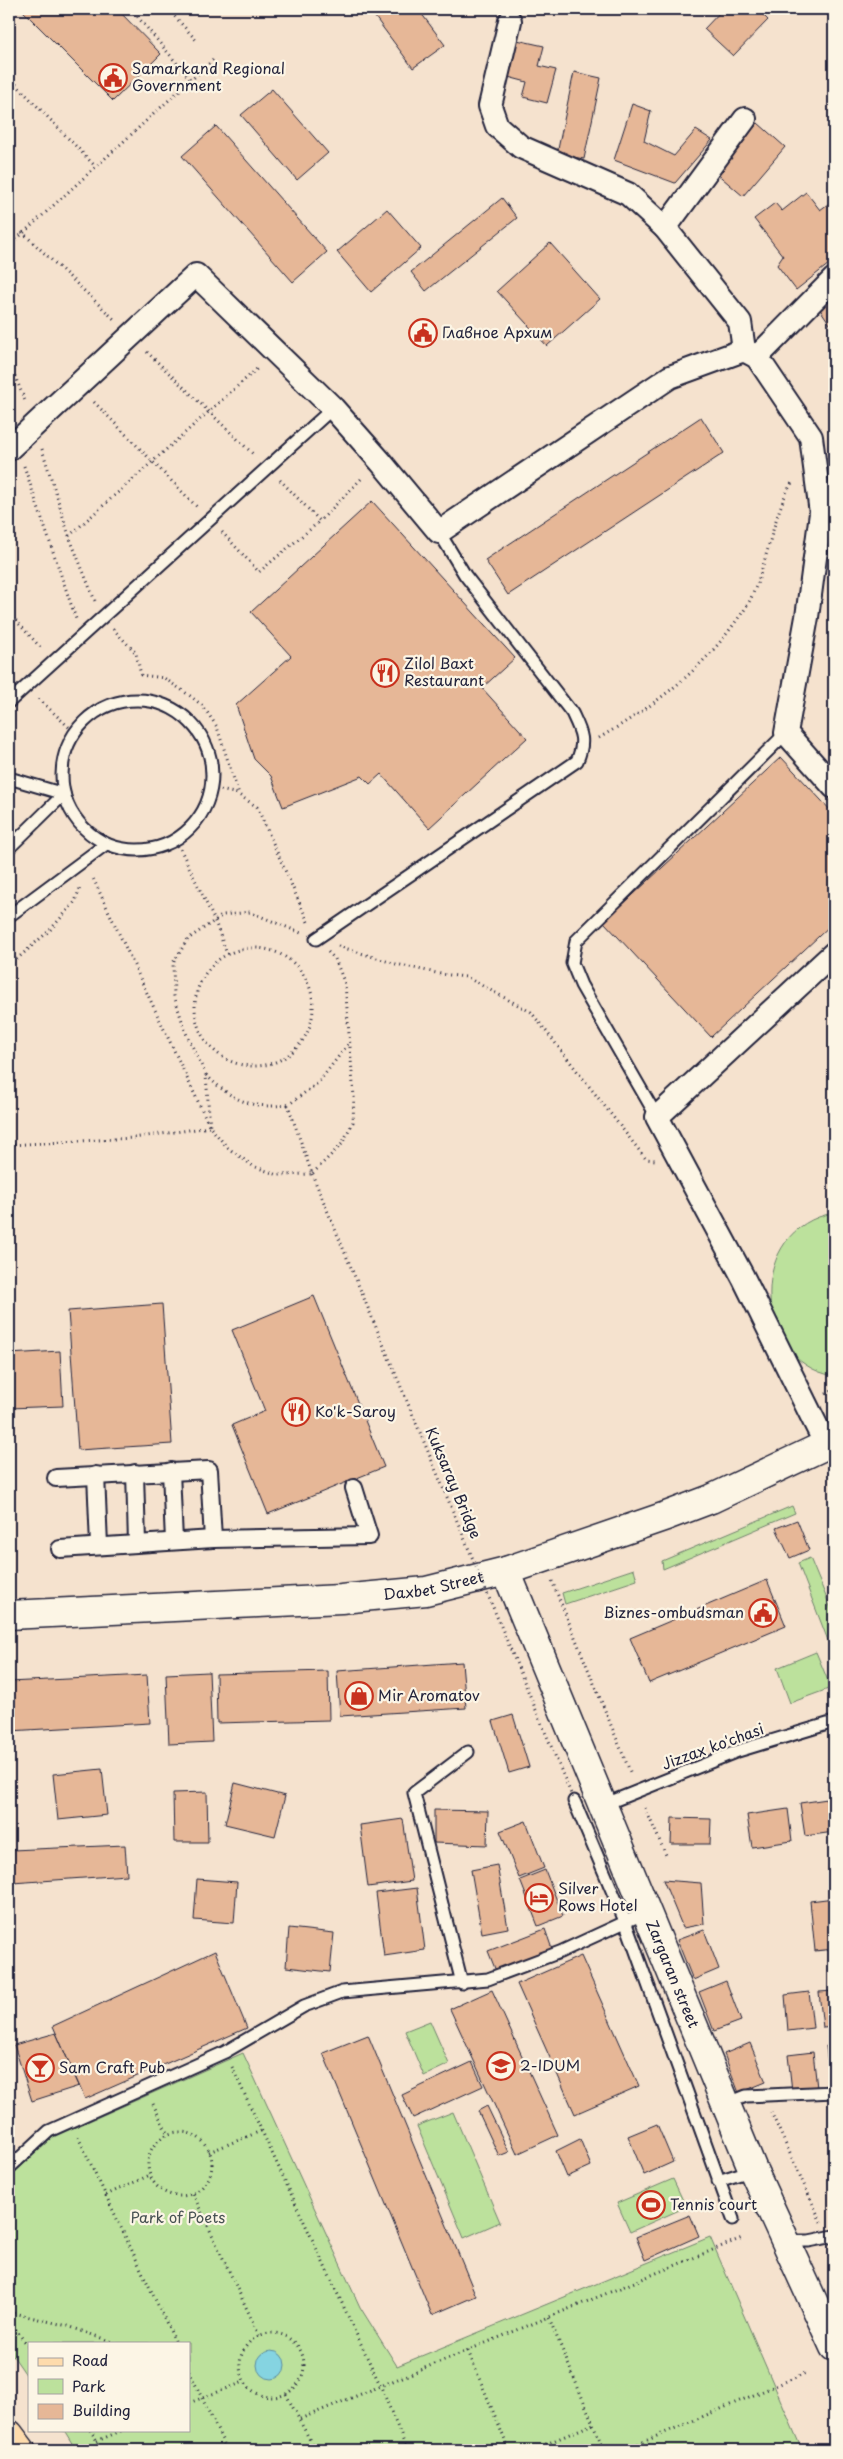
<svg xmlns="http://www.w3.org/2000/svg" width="843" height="2459" font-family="'Playpen Sans',sans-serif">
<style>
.green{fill:#bce19c;stroke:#6f826c}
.water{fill:#85d4e1;stroke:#5d8d9f}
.building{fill:#e6b797;stroke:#22223b}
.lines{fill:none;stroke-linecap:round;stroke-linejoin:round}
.service-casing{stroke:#22223b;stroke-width:15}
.pedestrian-casing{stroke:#22223b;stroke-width:20}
.minor-casing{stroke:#22223b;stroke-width:26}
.tertiary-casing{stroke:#22223b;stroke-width:31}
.secondary-casing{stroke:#22223b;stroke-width:31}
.primary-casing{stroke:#22223b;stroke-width:31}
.path{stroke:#22223b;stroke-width:3;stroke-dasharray:1 4;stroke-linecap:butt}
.service{stroke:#fcf5e5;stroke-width:11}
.pedestrian{stroke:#fcf5e5;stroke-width:16}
.minor{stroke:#fcf5e5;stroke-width:22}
.tertiary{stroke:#fcf5e5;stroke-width:28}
.secondary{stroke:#fcf5e5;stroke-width:28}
.primary{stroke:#fedbac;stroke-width:28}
.path-bridge{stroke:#22223b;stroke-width:3;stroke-dasharray:1 4;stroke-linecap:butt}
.labels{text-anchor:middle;stroke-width:4.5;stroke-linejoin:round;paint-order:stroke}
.poi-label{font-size:15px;fill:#22223b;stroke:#fcf5e5;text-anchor:start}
.street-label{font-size:15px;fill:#22223b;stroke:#fcf5e5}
.park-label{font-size:15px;fill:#485253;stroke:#fcf5e5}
</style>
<rect width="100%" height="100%" fill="#f5e2ce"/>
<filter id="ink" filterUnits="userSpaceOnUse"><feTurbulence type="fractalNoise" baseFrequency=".02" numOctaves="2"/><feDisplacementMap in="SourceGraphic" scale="10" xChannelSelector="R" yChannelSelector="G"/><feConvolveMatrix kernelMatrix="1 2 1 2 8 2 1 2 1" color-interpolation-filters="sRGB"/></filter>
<g filter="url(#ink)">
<g class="green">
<path d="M834,1213V1376C750,1361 747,1227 834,1213Z"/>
<polygon points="792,1506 795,1513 663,1569 662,1561"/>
<polygon points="810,1558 834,1616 834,1656 798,1563"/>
<polygon points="634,1569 637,1580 565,1604 562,1593"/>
<polygon points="816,1652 831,1688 790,1703 777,1668"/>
<polygon points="430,2021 449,2064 424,2076 405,2031"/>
<polygon points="243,2053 360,2307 397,2366 710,2237 802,2450 76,2450 64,2430 189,2430 189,2343 29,2343 29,2379 9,2350 9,2178 53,2137"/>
<polygon points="453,2112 500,2222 464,2238 417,2126"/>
<polygon points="673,2179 686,2207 630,2232 617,2203"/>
</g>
<circle class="water" cx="271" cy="2365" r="14"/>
<g class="building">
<polygon points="21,9 117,9 161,54 113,101"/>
<polygon points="369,9 418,9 445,45 413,68"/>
<polygon points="723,9 757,9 768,20 733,56 704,29"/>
<polygon points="517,40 544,46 539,66 556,70 547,103 523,97 527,82 508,77"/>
<polygon points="574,72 601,78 584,159 557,154"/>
<polygon points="272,89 328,153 297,180 241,115"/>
<polygon points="632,104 651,111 644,141 674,156 696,130 712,140 675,183 614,160"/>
<polygon points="758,123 785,147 743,196 715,172"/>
<polygon points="216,126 327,252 293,282 182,156"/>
<polygon points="806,192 820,210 832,201 834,203 834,260 796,290 777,265 783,256 754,219 775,203 782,211"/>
<polygon points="502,198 517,218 426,291 411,272"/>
<polygon points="387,209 421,248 371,292 337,252"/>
<polygon points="550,243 600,299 547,346 497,291"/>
<polygon points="834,293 834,330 817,305"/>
<polygon points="701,417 724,453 508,595 485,560"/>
<polygon points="372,501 515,658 482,688 527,738 429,828 381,774 370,784 362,776 283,807 271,776 254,759 236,705 291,656 251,612"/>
<polygon points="781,757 834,814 834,922 711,1037 604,922"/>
<polygon points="314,1296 384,1467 268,1514 232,1425 265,1411 232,1330"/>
<polygon points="162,1304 172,1444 78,1450 68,1311"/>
<polygon points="60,1351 63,1406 9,1408 9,1354"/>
<polygon points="797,1520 809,1550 790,1558 776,1528"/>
<polygon points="767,1580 786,1626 649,1683 630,1638"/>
<polygon points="462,1662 466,1708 340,1716 337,1671"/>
<polygon points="328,1671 329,1720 217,1723 216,1674"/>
<polygon points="209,1672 212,1742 169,1744 166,1674"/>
<polygon points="147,1675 150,1723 9,1731 9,1682"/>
<polygon points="513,1715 529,1767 509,1773 493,1721"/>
<polygon points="102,1769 107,1815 58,1820 53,1774"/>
<polygon points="235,1783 285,1796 275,1836 225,1824"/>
<polygon points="207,1792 208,1842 174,1842 173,1793"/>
<polygon points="834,1798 834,1832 805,1836 800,1803"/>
<polygon points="788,1809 792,1841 752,1847 747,1815"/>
<polygon points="434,1810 488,1811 487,1845 434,1843"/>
<polygon points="672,1818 711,1819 710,1844 671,1844"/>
<polygon points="403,1819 412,1881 368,1887 360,1825"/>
<polygon points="526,1821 544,1868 519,1878 500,1831"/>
<polygon points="125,1845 127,1875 12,1883 12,1850"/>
<polygon points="497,1865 508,1928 482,1933 471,1870"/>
<polygon points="545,1870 563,1916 538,1926 520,1880"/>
<polygon points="197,1879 237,1882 234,1923 194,1920"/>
<polygon points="663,1880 701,1883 704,1924 683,1928"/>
<polygon points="417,1888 425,1950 384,1956 376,1893"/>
<polygon points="834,1898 834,1949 815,1951 810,1901"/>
<polygon points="289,1928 334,1933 330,1972 286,1967"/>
<polygon points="545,1929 552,1949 496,1971 488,1951"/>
<polygon points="704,1930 719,1969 693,1980 677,1940"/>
<polygon points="215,1951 247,2028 85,2099 53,2026"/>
<polygon points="581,1956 639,2086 575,2114 517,1984"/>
<polygon points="726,1981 741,2021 714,2031 699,1992"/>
<polygon points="492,1990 558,2135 517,2154 450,2009"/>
<polygon points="834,1991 834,2027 823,2028 819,1992"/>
<polygon points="809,1992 813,2028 788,2031 785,1995"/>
<polygon points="56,2033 79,2086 32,2101 14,2045"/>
<polygon points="368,2035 476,2296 432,2315 323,2053"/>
<polygon points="750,2043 766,2082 739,2093 724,2054"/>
<polygon points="826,2046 834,2046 834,2082 830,2083"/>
<polygon points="813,2052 817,2088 792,2091 788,2055"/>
<polygon points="472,2062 483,2086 413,2118 402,2095"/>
<polygon points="487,2106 509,2152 499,2156 478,2111"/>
<polygon points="657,2124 673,2162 644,2175 628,2136"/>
<polygon points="580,2139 591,2166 567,2177 556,2151"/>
<polygon points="690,2215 699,2236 645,2260 636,2237"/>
</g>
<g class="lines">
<defs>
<g id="service">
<circle cx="137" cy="775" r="75"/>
<polyline points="9,702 333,408"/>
<polyline points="9,778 64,794 9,848"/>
<polyline points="9,916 106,844"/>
<path d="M316,939L577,761C586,740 581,732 572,713L465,575L439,532"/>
<polyline points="657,1117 581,985 572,963 576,941 786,733"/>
<polyline points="574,1801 625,1921 733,2219"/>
<polyline points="603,1805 738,1751 834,1722"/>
<polyline points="462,1983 414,1793 468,1752"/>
<polyline points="726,2104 746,2096 834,2092"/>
<polyline points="9,2168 49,2131 225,2052 304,2006 342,1992 488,1979 560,1952 647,1912"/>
<polyline points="718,2181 753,2170"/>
<polyline points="786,2241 809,2241 834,2236"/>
</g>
<g id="pedestrian">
<polyline points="171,1471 174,1541"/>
<polyline points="135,1473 137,1543"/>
<polyline points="96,1475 99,1545"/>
<polyline points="56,1478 209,1470 213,1539"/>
<polyline points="60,1549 213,1539 369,1536 354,1488"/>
</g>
<g id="minor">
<polyline points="510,21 490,106 497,126 521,147 628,194 665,228"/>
<polyline points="744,350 740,322 665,228 745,119"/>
<polyline points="757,357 834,279"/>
<polyline points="9,449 196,275 333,408 380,461 439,532 670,377 744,350 757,357 811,437 821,513 807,617 786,733 834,787"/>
<polyline points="826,1445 743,1277 657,1117 834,953"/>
</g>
<g id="tertiary">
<path id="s1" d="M506,1571L753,2170L834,2347"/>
</g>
<g id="secondary">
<path id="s2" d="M9,1615L341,1599L426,1591L506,1571L666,1516L711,1499L834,1441"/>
</g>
<polyline id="primary" points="9,2434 21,2450"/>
</defs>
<use href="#service" class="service-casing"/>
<use href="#pedestrian" class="pedestrian-casing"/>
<use href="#minor" class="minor-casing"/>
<use href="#tertiary" class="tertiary-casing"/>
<use href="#secondary" class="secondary-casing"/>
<use href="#primary" class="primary-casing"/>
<g class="path">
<polyline points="131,9 191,80"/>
<polyline points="168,9 197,41"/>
<polyline points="9,77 95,166"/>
<polyline points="22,232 114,319"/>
<polyline points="9,246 214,59"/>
<polyline points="147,352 254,455"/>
<polyline points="9,362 26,403"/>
<polyline points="94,402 198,508"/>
<polyline points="42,449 69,536 95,601"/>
<polyline points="24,466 76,619"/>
<polyline points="280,480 320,521 363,477"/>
<polyline points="222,532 259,572 320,521"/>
<polyline points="69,536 259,367"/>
<polyline points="9,613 42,649"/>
<polyline points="113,629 136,653 141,675 164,678 189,695 203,706 217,727 239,795 257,807 308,922"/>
<polyline points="39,699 75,733"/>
<path d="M599,738C652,707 698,674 734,624C739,617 745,610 749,602C768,565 772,514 793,481"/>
<polyline points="211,788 238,794"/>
<polyline points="176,840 214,919 227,954"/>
<polyline points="338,946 396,964 441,974 466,977 531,1012 646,1159 655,1160"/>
<circle cx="254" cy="1007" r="59"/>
<polyline points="328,952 335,959 345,984 354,1097 353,1122 342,1144 312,1174 288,1105 318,1083 349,1043"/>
<polyline points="9,966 50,930 75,902 81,885"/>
<polyline points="206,1075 186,1033 174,996 173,963 188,939 223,915 250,912 301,933"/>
<path d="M288,1105C251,1109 233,1101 206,1075L210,1127L228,1148L253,1166L278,1175L312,1174"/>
<polyline points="9,1145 133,1138 210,1127 92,876"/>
<polyline points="826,1394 834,1390"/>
<polyline points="552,1581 631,1774"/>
<polyline points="645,1808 666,1855"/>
<polyline points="232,2067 381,2387 407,2450"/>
<polyline points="153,2104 168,2135"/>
<polyline points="771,2112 821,2222"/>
<circle cx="180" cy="2164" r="32"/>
<polyline points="78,2137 176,2343"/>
<polyline points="209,2152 261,2131"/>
<polyline points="193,2194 259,2335"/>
<polyline points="106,2195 150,2175"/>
<polyline points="9,2312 68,2326 115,2343"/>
<polyline points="549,2318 604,2450"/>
<polyline points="9,2321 29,2347"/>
<circle cx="272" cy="2365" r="32"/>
<polyline points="468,2351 509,2450"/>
<polyline points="189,2371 227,2450"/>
<polyline points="286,2394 315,2450"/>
<polyline points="189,2403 244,2382"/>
<polyline points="300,2419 742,2238"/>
<polyline points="90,2430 103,2450"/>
<polyline points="97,2441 123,2430"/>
<polyline points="532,2450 593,2424"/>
<polyline points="624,2450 808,2372"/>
</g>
<use href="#service" class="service"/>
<use href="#pedestrian" class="pedestrian"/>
<use href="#minor" class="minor"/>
<use href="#tertiary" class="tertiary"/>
<use href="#secondary" class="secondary"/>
<use href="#primary" class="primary"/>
<polyline class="path-bridge" points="312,1174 574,1801"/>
</g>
</g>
<defs>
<symbol id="civic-ring" viewBox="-11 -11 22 22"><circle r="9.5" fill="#fcf5e5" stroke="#c8321e" stroke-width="1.5"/><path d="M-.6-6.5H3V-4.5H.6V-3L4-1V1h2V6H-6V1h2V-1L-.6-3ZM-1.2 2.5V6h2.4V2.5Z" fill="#c8321e"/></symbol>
<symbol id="restaurant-ring" viewBox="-11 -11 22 22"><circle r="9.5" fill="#fcf5e5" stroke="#c8321e" stroke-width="1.5"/><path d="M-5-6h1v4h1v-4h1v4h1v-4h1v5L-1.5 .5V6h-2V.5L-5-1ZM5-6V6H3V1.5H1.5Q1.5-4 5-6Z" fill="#c8321e"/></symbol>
<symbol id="shop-ring" viewBox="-11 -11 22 22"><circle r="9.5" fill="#fcf5e5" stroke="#c8321e" stroke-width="1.5"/><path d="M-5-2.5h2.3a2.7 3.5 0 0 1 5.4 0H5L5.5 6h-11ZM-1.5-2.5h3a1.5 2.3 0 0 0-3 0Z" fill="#c8321e"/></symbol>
<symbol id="hotel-ring" viewBox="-11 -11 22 22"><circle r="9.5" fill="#fcf5e5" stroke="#c8321e" stroke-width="1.5"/><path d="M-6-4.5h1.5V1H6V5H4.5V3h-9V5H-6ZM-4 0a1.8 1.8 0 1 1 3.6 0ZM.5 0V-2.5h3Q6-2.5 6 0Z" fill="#c8321e"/></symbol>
<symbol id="school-ring" viewBox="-11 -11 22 22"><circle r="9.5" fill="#fcf5e5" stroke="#c8321e" stroke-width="1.5"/><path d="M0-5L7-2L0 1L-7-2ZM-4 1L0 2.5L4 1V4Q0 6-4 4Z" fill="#c8321e"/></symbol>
<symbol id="bar-ring" viewBox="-11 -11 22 22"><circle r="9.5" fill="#fcf5e5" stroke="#c8321e" stroke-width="1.5"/><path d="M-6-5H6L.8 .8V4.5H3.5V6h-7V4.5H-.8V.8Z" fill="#c8321e"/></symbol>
<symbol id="stadium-ring" viewBox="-11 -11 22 22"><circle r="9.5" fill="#fcf5e5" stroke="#c8321e" stroke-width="1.5"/><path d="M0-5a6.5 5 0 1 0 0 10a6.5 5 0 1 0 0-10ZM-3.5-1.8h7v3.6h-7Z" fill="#c8321e"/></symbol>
</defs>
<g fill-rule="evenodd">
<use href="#civic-ring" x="97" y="62" width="32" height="32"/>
<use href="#civic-ring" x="407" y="317" width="32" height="32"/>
<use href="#restaurant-ring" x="369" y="657" width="32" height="32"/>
<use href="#restaurant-ring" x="280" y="1396" width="32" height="32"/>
<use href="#civic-ring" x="747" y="1597" width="32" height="32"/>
<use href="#shop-ring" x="343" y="1680" width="32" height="32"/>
<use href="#hotel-ring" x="523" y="1882" width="32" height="32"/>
<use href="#school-ring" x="485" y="2050" width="32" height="32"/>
<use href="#bar-ring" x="24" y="2052" width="32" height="32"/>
<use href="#stadium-ring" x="635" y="2189" width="32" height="32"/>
</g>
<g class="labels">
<g class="poi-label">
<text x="132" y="74">Samarkand Regional<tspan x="132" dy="17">Government</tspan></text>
<text x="442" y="338">Главное Архим</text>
<text x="404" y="669">Zilol Baxt<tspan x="404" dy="17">Restaurant</tspan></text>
<text x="315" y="1417">Ko'k-Saroy</text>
<text x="744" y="1618" text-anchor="end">Biznes-ombudsman</text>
<text x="378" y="1701">Mir Aromatov</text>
<text x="558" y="1894">Silver<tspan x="558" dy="17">Rows Hotel</tspan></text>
<text x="520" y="2071">2-IDUM</text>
<text x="59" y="2073">Sam Craft Pub</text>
<text x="670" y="2210">Tennis court</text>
</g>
<g class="street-label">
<text transform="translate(453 1483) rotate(67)" y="5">Kuksaray Bridge</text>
<text dy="5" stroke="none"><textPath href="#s2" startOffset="426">Daxbet Street</textPath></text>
<text transform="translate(713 1747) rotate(-20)" y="5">Jizzax ko'chasi</text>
<text dy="5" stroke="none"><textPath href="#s1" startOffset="436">Zargaran street</textPath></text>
</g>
<g class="park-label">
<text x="178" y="2223">Park of Poets</text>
</g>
</g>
<rect width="843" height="2459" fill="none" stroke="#fcf5e5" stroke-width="30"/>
<rect x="15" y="15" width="813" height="2429" fill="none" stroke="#22223b" stroke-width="2" filter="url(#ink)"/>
<rect x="28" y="2342" width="162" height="90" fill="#fcf5e5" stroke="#a5a1a1"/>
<rect x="38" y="2358" width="25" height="8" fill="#fedbac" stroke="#a5a1a1"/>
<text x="72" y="2366" font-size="15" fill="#22223b">Road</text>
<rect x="38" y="2379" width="25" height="15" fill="#bce19c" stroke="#a5a1a1"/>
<text x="72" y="2392" font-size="15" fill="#22223b">Park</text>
<rect x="38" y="2404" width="25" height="15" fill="#e6b797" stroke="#a5a1a1"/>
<text x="72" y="2416" font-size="15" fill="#22223b">Building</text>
</svg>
